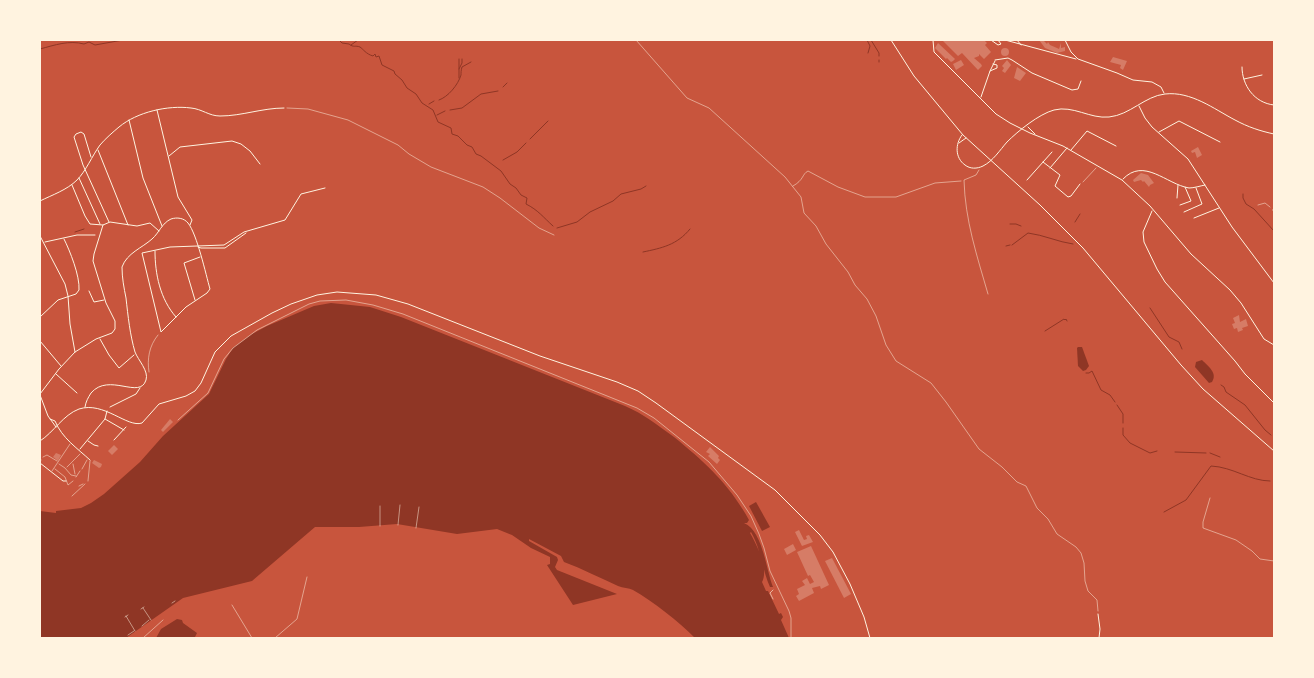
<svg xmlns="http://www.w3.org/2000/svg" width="1314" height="678" font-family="'Archivo Narrow',sans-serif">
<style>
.water{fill:#8f3625}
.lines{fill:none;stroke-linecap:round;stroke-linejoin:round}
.stream{stroke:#8f3625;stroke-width:1}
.building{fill:#d67c66}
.path{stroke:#fff3e0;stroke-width:0.5}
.service{stroke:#fff3e0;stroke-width:0.5}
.pedestrian{stroke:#fff3e0;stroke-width:0.5}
.minor{stroke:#fff3e0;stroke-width:1}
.secondary{stroke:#fff3e0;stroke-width:1}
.rail{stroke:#e9b49f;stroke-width:1}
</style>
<rect width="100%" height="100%" fill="#c8553d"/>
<g class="water">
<path d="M331,303L370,307L401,317L625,406C644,414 657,425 674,437C706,463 729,484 749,520L747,523H744C763,531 766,570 773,587H770C762,569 761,549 751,532L750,533C757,545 769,569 762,582L766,591H768L779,614L781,613L783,617L781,620L789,638H695C678,621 654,602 633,590C629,588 623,588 618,586C600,578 583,569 564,562L561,556L529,539V541L557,557L558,560L555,567L557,570L617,594L573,605L547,565L550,564V557L531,548L512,535L497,529L457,534L397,524L359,527H315L252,581L183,598L126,638H40V511L56,513V511L81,508L91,503L104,494L140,462L163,436L209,394L226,359L233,348L252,334L267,326L314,306Z"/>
<polygon points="1078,347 1082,347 1089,366 1086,370 1083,371 1078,366 1077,348"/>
<path d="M1202,360C1208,366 1218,373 1212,382L1209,383L1195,367L1196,362Z"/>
<polygon points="756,502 770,527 762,531 749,506"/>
<polygon points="177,619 182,620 183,623 197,633 195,637 156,638 161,629"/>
</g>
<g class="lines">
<g class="stream">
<path d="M339,40L342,43L349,44C354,48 355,45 360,47C363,49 366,54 373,56L375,54L376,57L379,56L382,65L394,71L395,74L402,80L407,88L416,94L422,103L433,110L438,122L451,128L452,134L458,136L467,145L472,147L476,154L481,156L501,171L510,184L516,188L521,195L527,198L526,204C538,210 543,217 553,226"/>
<polyline points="867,40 870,46 868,53"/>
<polyline points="871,40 879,53 879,56"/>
<polyline points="351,45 358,40"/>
<path d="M40,49C55,45 69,40 84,44L89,42L95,45L123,40"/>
<polyline points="459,59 459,78"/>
<polyline points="879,62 879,60"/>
<polyline points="459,69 462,63 462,59"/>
<polyline points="503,87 507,83"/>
<path d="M439,100C448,97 458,85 461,75C461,73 461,70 462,67L471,62"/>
<polyline points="429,104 434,101"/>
<polyline points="450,110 462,108 481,94 498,91"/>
<polyline points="437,115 445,111"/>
<polyline points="530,139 548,121"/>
<polyline points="503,160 517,152 526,143"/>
<polyline points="1243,194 1243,198 1246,204 1254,209 1274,231"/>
<polyline points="1075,222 1080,214"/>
<polyline points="1010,224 1016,224 1021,226"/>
<polyline points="557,228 577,222 590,212 613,201 621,194 641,189 646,186"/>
<polyline points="75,232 84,229"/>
<path d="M1012,245L1028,233C1044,235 1058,242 1073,244"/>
<polyline points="1006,246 1010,245"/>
<path d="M643,252C662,248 677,245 690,229"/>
<polyline points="1150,308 1169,337 1179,342 1182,349"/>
<polyline points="1045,331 1064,319 1065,320 1066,319 1067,321"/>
<polyline points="1086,373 1089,373 1092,371 1101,390 1110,395 1115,402"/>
<polyline points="1221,385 1224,387 1226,392 1245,405 1265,430 1271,435"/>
<polyline points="1117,405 1123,414 1123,423"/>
<polyline points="1123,428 1123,435 1130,443 1150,453 1157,451"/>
<polyline points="1175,452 1206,453"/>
<polyline points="1210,453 1220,457"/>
<path d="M1164,512L1186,500L1211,466C1233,467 1250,481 1270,481"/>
</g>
</g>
<g class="building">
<polygon points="942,40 984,40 987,43 985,45 991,52 984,59 979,54 979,56 974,58 981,64 982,66 978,70 962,53 958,56"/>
<polygon points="1039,40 1043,40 1047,44 1048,42 1050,45 1057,48 1059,49 1061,43 1061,48 1065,47 1065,51 1057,53 1045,48"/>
<polygon points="938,43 955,59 953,61 951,62 947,58 946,59 935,48"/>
<circle cx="1005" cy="52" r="4"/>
<polygon points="1113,57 1127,61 1123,70 1120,68 1121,65 1110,62"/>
<polygon points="961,60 964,65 956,70 953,64"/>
<polygon points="1007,60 1011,65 1005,73 1002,71 1004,68 1002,66"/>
<polygon points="1017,67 1026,73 1020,81 1014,78"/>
<polygon points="1198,147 1202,155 1197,158 1195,152 1192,153 1191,151"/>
<polygon points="1141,173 1148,175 1154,183 1150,185 1149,187 1144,181 1143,182 1141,180 1134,182 1133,180"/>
<polygon points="1239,315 1240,322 1246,319 1248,326 1242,328 1243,330 1238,332 1237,328 1234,329 1232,324 1235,323 1233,318"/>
<polygon points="170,419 173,422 163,432 161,430"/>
<polygon points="114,445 118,449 112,455 108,451"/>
<polygon points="710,447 719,456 718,458 720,460 717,464 708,456 710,454 706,452"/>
<polygon points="56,453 61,455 58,461 53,457"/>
<polygon points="94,460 102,464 101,467 99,468 92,463"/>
<polygon points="799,530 804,540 807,539 806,536 809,535 813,542 802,546 795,532"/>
<polygon points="793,544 796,550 787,555 784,549"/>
<polygon points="811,546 829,585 821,589 820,586 812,588 814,593 799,601 796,596 799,594 797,589 805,585 802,581 807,578 810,584 814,582 810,575 808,576 797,552"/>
<polygon points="832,558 851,594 844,598 825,561"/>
</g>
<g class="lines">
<g class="path">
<polyline points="636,40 687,98 709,108 785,177 801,197 804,213 816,226 826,244 848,272 855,285 867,299 876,316 886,345 896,361 931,383 946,402 979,449 1002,467 1017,482 1026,486 1037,508 1048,519 1057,534 1076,547 1081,553 1084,563 1085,581 1088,591 1097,600 1098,611"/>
<polyline points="287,108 308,109 348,120 398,145 409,154 431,167 483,187 500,198 539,228 554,235"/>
<polyline points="1083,182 1096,168"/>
<path d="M793,186C804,180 802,174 808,171L838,187L865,197H896L935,183L961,181"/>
<polyline points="1258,205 1265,203 1270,207"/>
<path d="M149,372C147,359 149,346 158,335"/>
<polyline points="178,420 208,393 224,359 233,348 257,330 309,304 320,301 346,300 373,305 403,314 637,408 654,418 709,462 737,495 751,516 759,534 764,548 770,571 789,611 791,618 791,638"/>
<polyline points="79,486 83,484"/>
<polyline points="72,496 85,484"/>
<polyline points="398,525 400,505"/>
<polyline points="380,526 380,506"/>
<polyline points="416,528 419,507"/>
<polyline points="172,603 175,601"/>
<polyline points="232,605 252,638"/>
<polyline points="143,608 151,620"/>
<polyline points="141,609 144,607"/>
<polyline points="126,616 135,631"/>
<polyline points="125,617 128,615"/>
<polyline points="142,626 149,620"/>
<polyline points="128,635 134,631"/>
<polyline points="275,638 297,619 307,577"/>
</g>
<g class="service">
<path d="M979,170L976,175L964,180C965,220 977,256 988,294"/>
<polyline points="1210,498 1203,522 1203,528 1236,540 1252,551 1260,559 1274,561"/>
<polyline points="143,638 163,620"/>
</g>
<g class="pedestrian">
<polyline points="43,457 47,455 57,461"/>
<polyline points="40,462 41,460"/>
<polyline points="59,464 65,468 71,475 76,476"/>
<polyline points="73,464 75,474"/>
<polyline points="67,467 80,454"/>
<polyline points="55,469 65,477 68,485 73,481"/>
<polyline points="82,469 87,460"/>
<polyline points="52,471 70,444"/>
<polyline points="76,477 80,471"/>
<polyline points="88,481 90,461"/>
</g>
<g class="minor">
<polyline points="933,40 934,52 996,114 1010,123 1030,133 1063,146 1122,180 1150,206 1191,254 1230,290 1241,303 1264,339 1274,345"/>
<polyline points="991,40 998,45 1001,44 998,40"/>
<polyline points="1005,40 1076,59"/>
<polyline points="1017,40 1021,45"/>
<polyline points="1065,40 1071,52 1078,59 1117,73 1133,80 1152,82 1161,87 1164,93"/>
<polyline points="995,60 1008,58 1012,60 1032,73 1072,90 1078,89 1081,81"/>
<path d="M1242,67C1242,85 1254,103 1274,105"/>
<polyline points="990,71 995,61"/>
<polyline points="1244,79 1262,75"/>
<polyline points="981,97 990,71 997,68 997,65 993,64"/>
<polyline points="1139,106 1145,118 1152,127 1188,159 1232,227 1274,283"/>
<polyline points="157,110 178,197 192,220 190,225"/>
<polyline points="129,120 143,178 162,226"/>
<polyline points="1028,127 1035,134"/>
<polyline points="1159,132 1179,121 1220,142"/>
<path d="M962,135C955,144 955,158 965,165C970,169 977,169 983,166C993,161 1000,150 1007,142C1018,131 1039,114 1054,110C1073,105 1090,119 1109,117C1130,115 1145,96 1165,94C1191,91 1214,109 1235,120C1248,127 1260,131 1274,134"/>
<polyline points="959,143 966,138"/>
<polyline points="98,150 128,225"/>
<polyline points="1071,150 1087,131 1116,146"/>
<polyline points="169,156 180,147 232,141 241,144 250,151 260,164"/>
<polyline points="91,157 84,134 81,132 76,134 74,137 83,165 109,222"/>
<polyline points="1043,162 1060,175 1055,186 1068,197 1071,196 1080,184"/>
<polyline points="1050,168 1067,148"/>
<polyline points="79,178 100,224"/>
<path d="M1123,179C1144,157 1166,184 1189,188C1194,188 1200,186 1205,185"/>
<polyline points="1027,180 1052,152"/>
<polyline points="72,185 85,216 90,224 103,225 110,222 137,226 150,223 159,231"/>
<polyline points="1177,198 1178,185"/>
<path d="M40,201C52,195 67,190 77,180C86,171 92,156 100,145C105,139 113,132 119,127C137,112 168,105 191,108C202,109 209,116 220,116C242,116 262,108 284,108"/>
<polyline points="1180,205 1191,201 1185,187"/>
<polyline points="1273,210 1274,212"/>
<polyline points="1152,211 1143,232 1144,242 1157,269 1165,282 1235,361 1245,374 1274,403"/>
<polyline points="1184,212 1202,204 1196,188"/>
<polyline points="1194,218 1219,208"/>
<polyline points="40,236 65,284 68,296 70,324 75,352"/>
<polyline points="45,242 77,235 95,235"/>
<polyline points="198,247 201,248 225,248 246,233"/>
<path d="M155,251C155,274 160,299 176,317"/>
<polyline points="89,291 94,302 104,300"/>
<polyline points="195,300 184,263 200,257"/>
<path d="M40,317L58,300L76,294L79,290C80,276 70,251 64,239"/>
<polyline points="100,339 109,355 119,368 134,355"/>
<polyline points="40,341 61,366"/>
<polyline points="56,374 77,393"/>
<polyline points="40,394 59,369 75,352 96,339 112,333 115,329 115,321 106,303 93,261 94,254 103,225"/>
<polyline points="40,395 48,416 56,427"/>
<path d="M85,407C86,401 88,398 91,393C109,372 140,400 146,380C149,371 138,360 135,352C130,335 128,316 126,298C124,288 122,278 122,267C127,253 142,248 152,239C159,233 162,223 171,219C177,217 184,218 188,223C197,234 206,275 210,289L207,293L186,307L161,332L142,253L170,247L224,245L244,232L285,220L301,194L325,188"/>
<polyline points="110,407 136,394 140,388"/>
<path d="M50,419L55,421C62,438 77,448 90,460"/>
<polyline points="105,419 124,430"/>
<polyline points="114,440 126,427"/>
<polyline points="88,441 94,445 98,446"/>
<polyline points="80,449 105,419 107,411"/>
<polyline points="40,463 63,481 66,481"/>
<polyline points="1098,614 1100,629 1099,638"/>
</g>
<g class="secondary">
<polyline points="891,40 914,76 963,135 1040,205 1083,248 1181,365 1203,389 1274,451"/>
<path d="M40,441C54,432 63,415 79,409C104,401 127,428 142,423L159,404L186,396L195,391L201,383L215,352L231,336L272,313L291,304L317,295L337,292L376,295L408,304L540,356L617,382L638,391L656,403L775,490L820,535L833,552L850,584L864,617L870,638"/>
</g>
<polyline class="rail" points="773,590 770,593 773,599"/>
</g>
<rect width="1314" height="678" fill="none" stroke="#fff3e0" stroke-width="82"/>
</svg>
